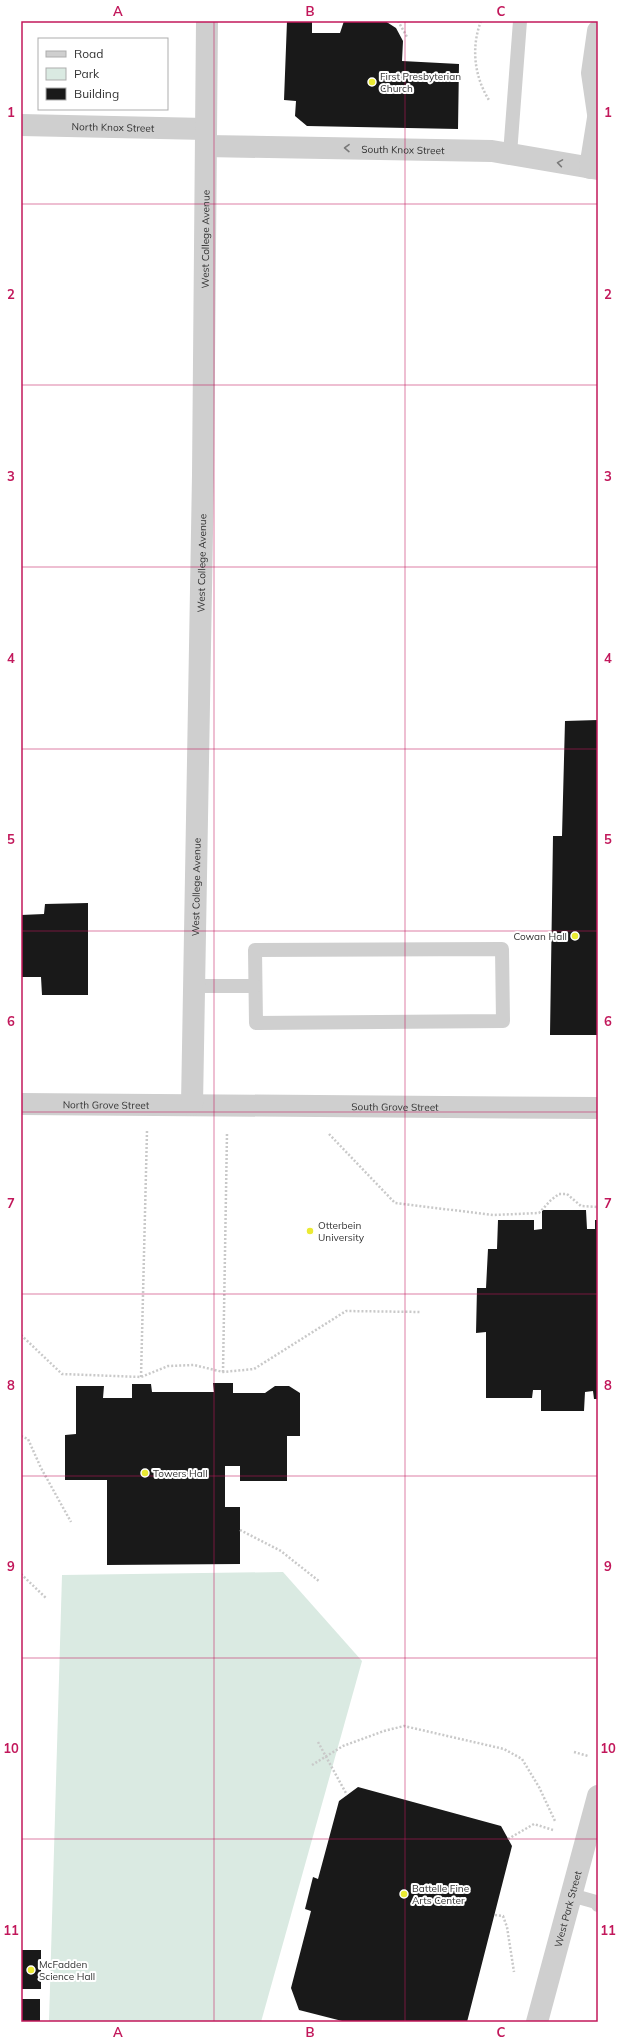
<svg xmlns="http://www.w3.org/2000/svg" width="619" height="2043" font-family="Mulish,sans-serif">
<style>
.green{fill:#daeae2}
.building{fill:#191919}
.lines{fill:none;stroke-linecap:round;stroke-linejoin:round}
.path{stroke:#c9c9c9;stroke-width:2.5;stroke-dasharray:2 2;stroke-linecap:butt}
.service{stroke:#cfcfcf;stroke-width:14}
.minor{stroke:#cfcfcf;stroke-width:22}
.oneway{stroke:#797979}
.grid{fill:none;stroke:#c2185b;stroke-width:1;stroke-opacity:0.55}
.poi-dot{fill:#ebea33;stroke:#fff;stroke-width:1.5}
.labels{text-anchor:middle;stroke-width:4;stroke-linejoin:round;paint-order:stroke}
.poi-label{font-size:10px;fill:#323232;stroke:#fff;text-anchor:start}
.street-label{font-size:10px;fill:#323232;stroke:#fff}
.neatline{fill:none;stroke:#c2185b;stroke-width:1.5}
.grid-label{font-size:13px;text-anchor:middle;font-weight:bold;fill:#c2185b}
</style>
<rect width="100%" height="100%" fill="#fff"/>
<polygon class="green" points="283,1572 362,1661 261,2022 49,2022 62,1575"/>
<g class="building">
<polygon points="287,21 312,22 312,33 340,33 344,21 385,21 396,28 403,41 402,61 459,64 458,129 307,126 295,116 296,101 284,100"/>
<polygon points="598,720 598,1035 550,1035 553,836 562,836 565,721"/>
<polygon points="88,903 88,995 42,995 41,977 21,977 21,915 44,914 45,904"/>
<polygon points="542,1210 586,1210 587,1229 595,1229 595,1220 598,1220 598,1399 594,1399 593,1391 585,1392 584,1411 541,1411 541,1390 533,1390 532,1398 486,1398 486,1332 476,1333 477,1288 486,1288 488,1249 497,1249 498,1220 534,1220 534,1230 542,1229"/>
<polygon points="213,1383 233,1383 233,1393 265,1393 275,1386 289,1386 300,1393 300,1436 287,1436 287,1481 240,1481 240,1466 225,1466 225,1507 240,1507 240,1564 107,1565 107,1480 65,1480 65,1435 76,1434 76,1386 104,1386 103,1398 132,1398 132,1384 151,1384 152,1392 214,1392"/>
<polygon points="358,1787 501,1826 512,1846 467,2022 346,2022 299,2010 291,1988 311,1911 305,1909 313,1877 318,1879 339,1801"/>
<rect x="21" y="1950" width="20" height="39"/>
<rect x="21" y="1999" width="19" height="23"/>
</g>
<g class="lines">
<g class="path">
<polyline points="398,21 407,37"/>
<path d="M481,21C471,47 474,76 489,100"/>
<polyline points="329,1134 395,1203 493,1215 539,1213 551,1200 559,1194 567,1194 581,1206 598,1207"/>
<polyline points="21,1335 62,1374 141,1377 168,1366 194,1365 223,1372 254,1369 346,1311 421,1312"/>
<polyline points="223,1372 227,1133"/>
<polyline points="141,1377 147,1131"/>
<polyline points="21,1436 28,1439 41,1468 71,1522"/>
<polyline points="240,1530 281,1551 320,1582"/>
<polyline points="21,1574 46,1598"/>
<polyline points="318,1742 347,1795"/>
<polyline points="574,1752 588,1756"/>
<polyline points="312,1765 343,1746 384,1731 404,1726 504,1749 522,1759 539,1787 555,1821"/>
<polyline points="508,1839 534,1824 553,1830"/>
<polyline points="495,1915 503,1916 507,1927 514,1972"/>
</g>
<g class="service">
<polyline points="510,154 520,21"/>
<polygon points="502,949 503,1021 256,1023 255,950"/>
<polyline points="195,986 255,986"/>
<polyline points="571,1895 596,1902 598,1905"/>
</g>
<g class="minor">
<polyline points="598,31 592,73 598,114"/>
<path id="s1" d="M21,125L206,129"/>
<path id="s2" d="M206,146L492,151L598,169"/>
<polyline points="590,168 598,118"/>
<path id="s3" d="M21,1104L598,1108"/>
<path id="s4" d="M192,1105L203,475L207,21"/>
<path id="s5" d="M537,2022L598,1796"/>
</g>
</g>
<defs><path id="oneway-chevron" d="M-2-3.5L2.5 0L-2 3.5" fill="none" stroke-width="1.6" stroke-linecap="round" stroke-linejoin="round"/></defs>
<g class="oneway">
<use href="#oneway-chevron" transform="translate(347 148) rotate(-179)"/>
<use href="#oneway-chevron" transform="translate(560 163) rotate(-171)"/>
</g>
<path class="grid" d="M214,21V2022M405,21V2022M21,204H598M21,385H598M21,567H598M21,749H598M21,931H598M21,1112H598M21,1294H598M21,1476H598M21,1658H598M21,1839H598"/>
<g class="poi-dot">
<circle cx="372" cy="82" r="4"/>
<circle cx="575" cy="936" r="4"/>
<circle cx="310" cy="1231" r="4"/>
<circle cx="145" cy="1473" r="4"/>
<circle cx="404" cy="1894" r="4"/>
<circle cx="31" cy="1970" r="4"/>
</g>
<g class="labels">
<g class="poi-label">
<text x="380" y="80">First Presbyterian<tspan x="380" dy="12">Church</tspan></text>
<text x="567" y="940" text-anchor="end">Cowan Hall</text>
<text x="318" y="1229">Otterbein<tspan x="318" dy="12">University</tspan></text>
<text x="153" y="1477">Towers Hall</text>
<text x="412" y="1892">Battelle Fine<tspan x="412" dy="12">Arts Center</tspan></text>
<text x="39" y="1968">McFadden<tspan x="39" dy="12">Science Hall</tspan></text>
</g>
<g class="street-label">
<text dy="4" stroke="none"><textPath href="#s1" startOffset="92">North Knox Street</textPath></text>
<text dy="4" stroke="none"><textPath href="#s2" startOffset="197">South Knox Street</textPath></text>
<text dy="4" stroke="none"><textPath href="#s4" startOffset="866">West College Avenue</textPath></text>
<text dy="4" stroke="none"><textPath href="#s4" startOffset="542">West College Avenue</textPath></text>
<text dy="4" stroke="none"><textPath href="#s4" startOffset="218">West College Avenue</textPath></text>
<text dy="4" stroke="none"><textPath href="#s3" startOffset="85">North Grove Street</textPath></text>
<text dy="4" stroke="none"><textPath href="#s3" startOffset="374">South Grove Street</textPath></text>
<text dy="4" stroke="none"><textPath href="#s5" startOffset="117">West Park Street</textPath></text>
</g>
</g>
<rect width="619" height="2043" fill="none" stroke="#ffffff" stroke-width="44"/>
<rect x="38" y="38" width="130" height="72" fill="#ffffff" stroke="#adadad"/>
<rect x="46" y="51" width="20" height="6" fill="#cfcfcf" stroke="#adadad"/>
<text x="74" y="58" font-size="12" fill="#323232">Road</text>
<rect x="46" y="68" width="20" height="12" fill="#daeae2" stroke="#adadad"/>
<text x="74" y="78" font-size="12" fill="#323232">Park</text>
<rect x="46" y="88" width="20" height="12" fill="#191919" stroke="#adadad"/>
<text x="74" y="98" font-size="12" fill="#323232">Building</text>
<rect x="22" y="22" width="575" height="1999" class="neatline"/>
<g class="grid-label">
<text x="118" y="16">A</text>
<text x="310" y="16">B</text>
<text x="501" y="16">C</text>
<text x="11" y="117">1</text>
<text x="608" y="117">1</text>
<text x="11" y="299">2</text>
<text x="608" y="299">2</text>
<text x="11" y="481">3</text>
<text x="608" y="481">3</text>
<text x="11" y="663">4</text>
<text x="608" y="663">4</text>
<text x="11" y="844">5</text>
<text x="608" y="844">5</text>
<text x="11" y="1026">6</text>
<text x="608" y="1026">6</text>
<text x="11" y="1208">7</text>
<text x="608" y="1208">7</text>
<text x="11" y="1390">8</text>
<text x="608" y="1390">8</text>
<text x="11" y="1571">9</text>
<text x="608" y="1571">9</text>
<text x="11" y="1753">10</text>
<text x="608" y="1753">10</text>
<text x="11" y="1935">11</text>
<text x="608" y="1935">11</text>
<text x="118" y="2037">A</text>
<text x="310" y="2037">B</text>
<text x="501" y="2037">C</text>
</g>
</svg>
